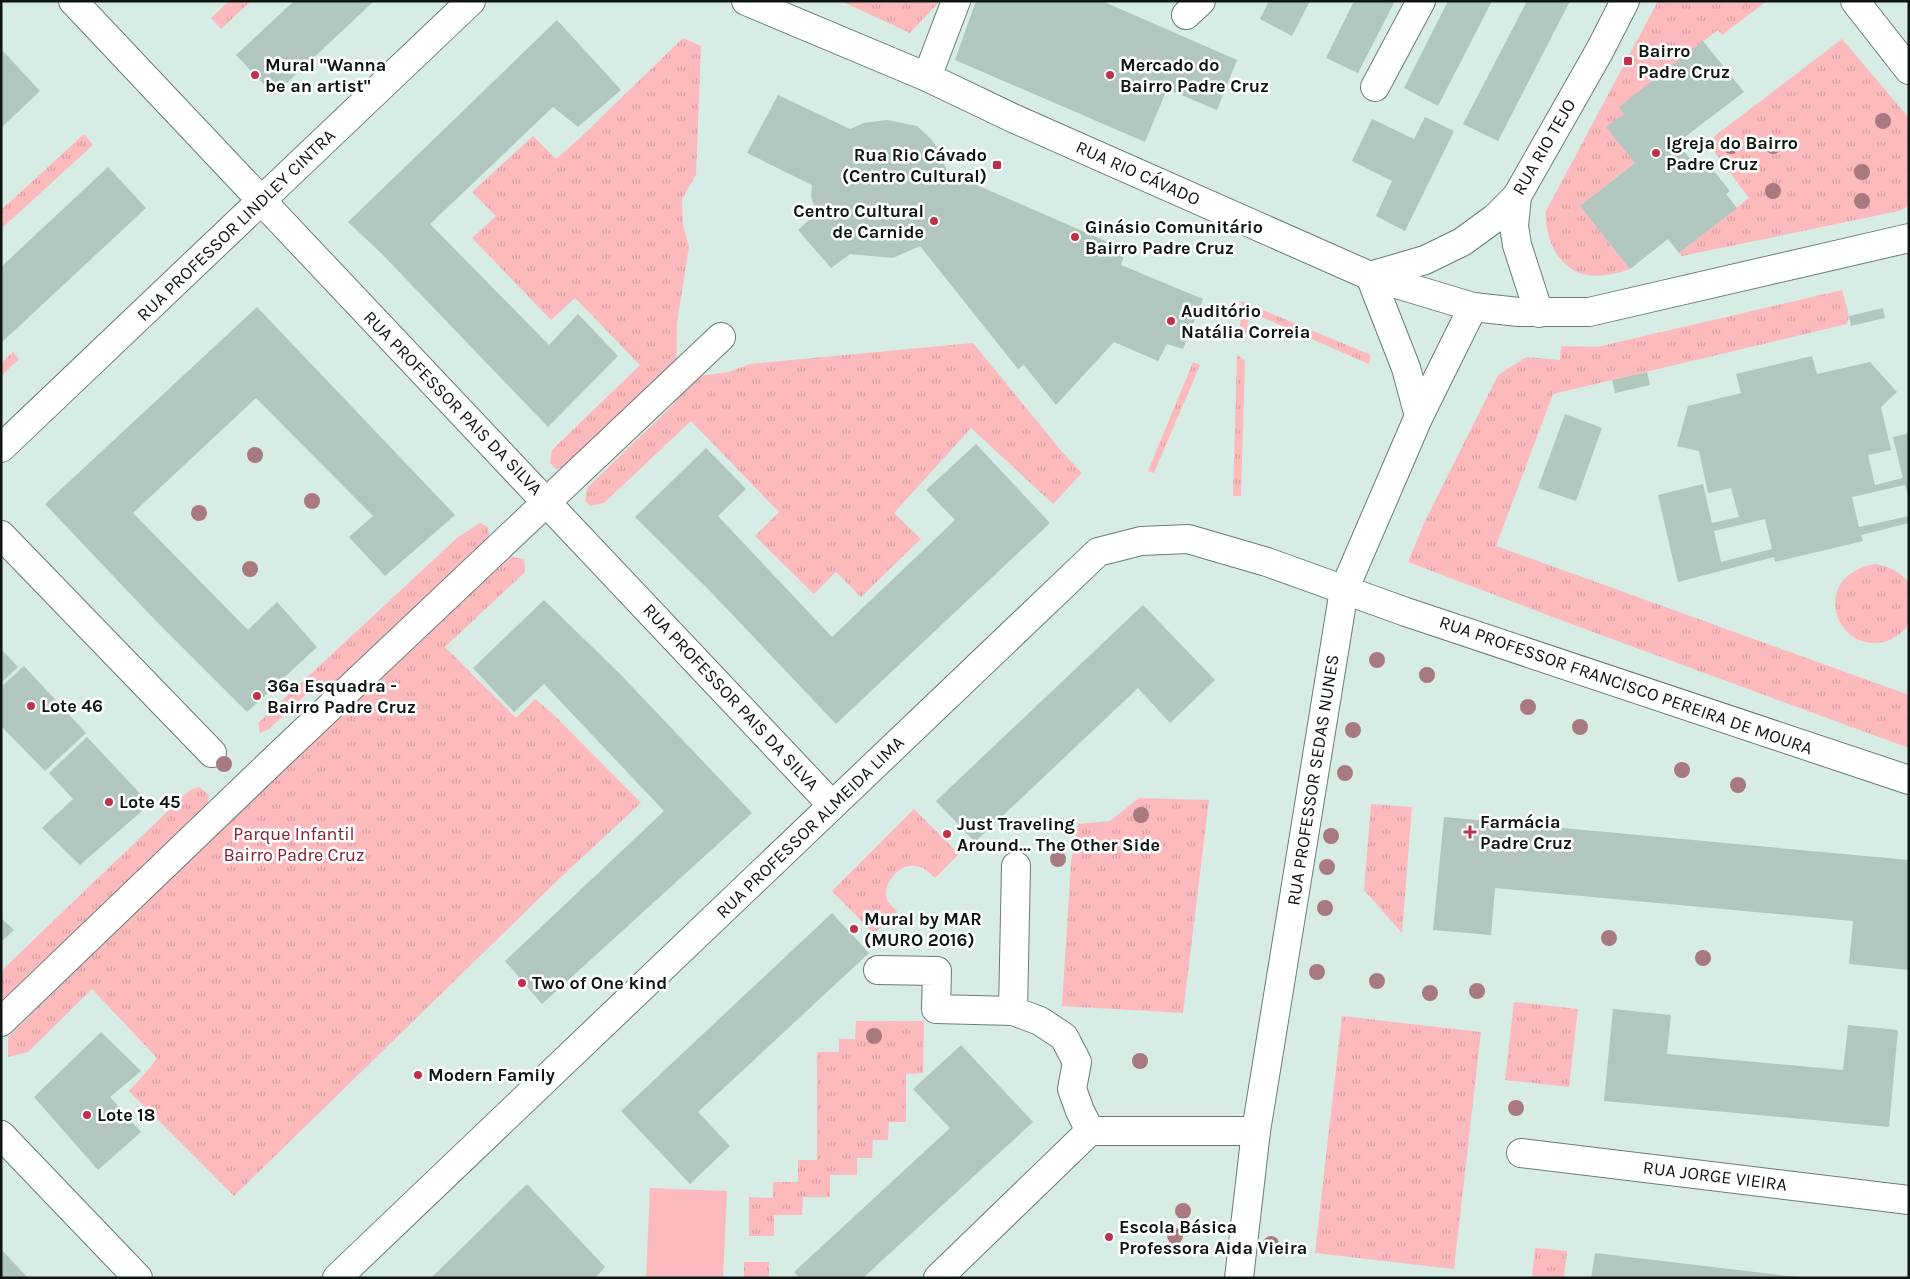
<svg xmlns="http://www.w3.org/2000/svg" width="1910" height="1279" font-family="Karla,sans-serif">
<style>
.grass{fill:url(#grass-tufts)}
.garden{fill:#fdbabd}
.building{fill:#b0c6be;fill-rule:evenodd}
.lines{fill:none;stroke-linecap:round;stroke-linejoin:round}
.pedestrian-casing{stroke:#697d76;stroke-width:30}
.minor-casing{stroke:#697d76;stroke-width:30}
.tertiary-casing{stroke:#697d76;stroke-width:30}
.pedestrian{stroke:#fff;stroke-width:28}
.minor{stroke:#fff;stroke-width:28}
.tertiary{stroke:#fff;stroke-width:28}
.tree{fill:#a87a80}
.poi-dot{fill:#c1304a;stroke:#fff;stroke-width:2}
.labels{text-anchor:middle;stroke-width:5;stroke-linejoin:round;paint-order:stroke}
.poi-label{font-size:18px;font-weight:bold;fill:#0e1513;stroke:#fff;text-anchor:start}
.street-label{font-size:18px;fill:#0e1513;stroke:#fff}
.park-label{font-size:18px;fill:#831d2f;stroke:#fff}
</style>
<defs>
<pattern id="grass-tufts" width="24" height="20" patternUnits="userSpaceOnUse" patternTransform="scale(1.25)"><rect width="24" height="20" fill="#fdbabd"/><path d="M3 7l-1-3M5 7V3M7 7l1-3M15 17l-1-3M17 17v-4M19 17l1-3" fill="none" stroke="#d89fa2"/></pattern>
</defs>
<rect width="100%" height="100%" fill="#d6ece4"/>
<g class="grass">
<polygon points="229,1 251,1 221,29 211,18"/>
<polygon points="841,1 940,1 910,33"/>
<path d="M1658,1H1767L1722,35L1718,30L1619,107L1624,114L1607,127L1635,163L1580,206L1630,269C1616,274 1601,277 1587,275C1558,270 1544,237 1546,211Z"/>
<polygon points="683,38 701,46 696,175 682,199 683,225 689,246 677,323 676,379 729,372 750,364 973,343 1063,453 1082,473 1053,504 971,428 894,513 921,539 861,597 836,572 814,594 755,536 779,512 691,421 604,503 590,506 585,501 587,488 675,403 657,383 569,466 556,469 550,463 552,450 640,365 575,298 551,320 472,238 496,216 472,192 533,136 556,159 581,137"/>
<polygon points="1842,39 1909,118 1909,206 1899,211 1682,256 1679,253 1749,198 1707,142"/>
<polygon points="84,134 93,145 1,229 1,210"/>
<polygon points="1842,290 1849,316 1847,324 1553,394 1496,546 1909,695 1909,748 1574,625 1408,562 1425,521 1498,375 1527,357 1560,360 1561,346 1597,347"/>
<polygon points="1241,301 1371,355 1369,364 1250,312 1246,334 1240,332"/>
<polygon points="13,352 19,359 1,376 1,363"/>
<polygon points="1237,355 1245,360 1241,496 1233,496"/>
<polygon points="1193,362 1200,365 1154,473 1148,471"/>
<polygon points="480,523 488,527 489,536 333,688 313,688 269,729 260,733 258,723 458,537"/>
<polygon points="511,557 524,559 525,572 445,647 516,718 535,699 555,716 641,803 560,878 234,1196 129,1091 150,1068 157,1058 92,989 28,1052 8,1057 8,1037 280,770"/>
<path d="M1876,564C1891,567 1899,571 1909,583C1909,592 1910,617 1908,625C1904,632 1895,638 1887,641C1836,657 1807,575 1876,564Z"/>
<polygon points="199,787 209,795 207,806 1,1005 1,971 190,790"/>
<polygon points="1139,798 1209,800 1183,1013 1062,1006 1071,863 1078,824 1110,821"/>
<polygon points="1371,804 1412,807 1402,933 1364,890"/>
<path d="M914,809L959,854L935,878C928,872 924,866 914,866C899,864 882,884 887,899C888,903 893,907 897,911L874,934L832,891Z"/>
<polygon points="1514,1002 1578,1009 1569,1087 1505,1080"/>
<polygon points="1342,1016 1481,1032 1454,1269 1315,1253"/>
<polygon points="856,1021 924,1021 923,1073 906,1074 906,1122 889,1122 888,1140 873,1140 872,1158 857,1158 857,1175 830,1175 830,1197 803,1197 802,1215 774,1215 774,1236 749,1236 749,1197 773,1198 773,1182 798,1182 798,1160 817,1160 817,1052 839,1052 839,1039 855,1039"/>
<polygon points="1535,1248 1567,1251 1564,1278 1532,1278"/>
<rect x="744" y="1262" width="25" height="16"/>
</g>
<polygon class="garden" points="650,1188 727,1191 723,1278 646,1278"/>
<g class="building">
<polygon points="294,1 374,1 274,95 236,55"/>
<polygon points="976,1 1102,1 1237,60 1217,110 1167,89 1145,142 955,60"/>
<polygon points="1269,1 1310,1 1292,36 1260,19"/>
<polygon points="1354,1 1395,1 1358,73 1326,58"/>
<polygon points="1448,1 1492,1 1438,106 1404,88"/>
<polygon points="1527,1 1570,1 1498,141 1463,124"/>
<polygon points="557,20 621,90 578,127 553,107 430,224 549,345 578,314 618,356 548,427 381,253 348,222"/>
<polygon points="1703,41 1744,92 1677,143 1701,172 1709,165 1730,191 1726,194 1737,208 1679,253 1668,239 1630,269 1580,206 1635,163 1606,127 1624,114 1619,107"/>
<polygon points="3,51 40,91 1,128 1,52"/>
<polygon points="778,95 850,129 864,123 887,120 917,126 931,139 941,153 947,172 1126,250 1121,265 1203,299 1183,349 1167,344 1158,361 1114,342 1056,405 1024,365 1018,369 920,246 893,258 850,254 831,268 798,230 817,213 811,197 812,185 747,153"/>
<polygon points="1425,117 1454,131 1405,231 1376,216 1392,181 1352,161 1372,119 1414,139"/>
<polygon points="108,167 146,208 1,343 1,267"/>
<polygon points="257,307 455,515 385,576 349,537 373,516 256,398 133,513 248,630 277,602 317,647 247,712 155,620 45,504"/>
<polygon points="1883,308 1885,318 1851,326 1849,316"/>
<path d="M1812,356L1817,374L1870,362L1897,392L1881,407L1891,450L1868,455L1875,485L1903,478L1893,437L1909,433V498L1905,485L1852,497L1859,527L1909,516V523L1861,535L1863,541L1775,562L1774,557L1678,582L1658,495L1703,484L1712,523L1739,517L1731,488L1708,493L1699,451L1677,446L1688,406L1741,393L1736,374ZM1765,519L1772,549L1721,562L1714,531Z"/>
<polygon points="1647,372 1650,385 1615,393 1612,380"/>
<polygon points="1565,414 1602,428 1576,501 1538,488"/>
<polygon points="976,444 1050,523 836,724 710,591 635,517 706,448 746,489 718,516 832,637 955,520 926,490"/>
<polygon points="544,600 621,675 752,813 542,1004 505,961 664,811 544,684 514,712 473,668"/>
<polygon points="1143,605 1215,680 1170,723 1138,688 975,842 936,801"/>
<polygon points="1,649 18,667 1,683"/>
<polygon points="24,666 86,733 45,771 1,726 1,687"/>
<polygon points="87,737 150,804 80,865 42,828 73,799 49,773"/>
<polygon points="1444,817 1909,860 1909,970 1849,964 1853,921 1495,888 1491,935 1433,930"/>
<polygon points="832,913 869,953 698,1112 730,1146 690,1184 621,1111"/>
<polygon points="1,918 14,930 1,942"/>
<polygon points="1613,1009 1671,1015 1667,1054 1843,1070 1848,1025 1898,1030 1889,1127 1604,1101"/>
<polygon points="101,1032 141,1071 110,1097 141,1132 98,1170 34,1097"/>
<polygon points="961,1045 1033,1122 863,1278 799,1278 794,1272 950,1128 913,1089"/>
<polygon points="527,1184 605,1267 595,1278 431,1278"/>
<polygon points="1,1249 28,1278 1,1278"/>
<polygon points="1595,1253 1797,1277 1797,1278 1591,1278"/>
</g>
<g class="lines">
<defs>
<g id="pedestrian">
<polyline points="1186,15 1201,1"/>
<polyline points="927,77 956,1"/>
<polyline points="1375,87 1421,1"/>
<polyline points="1,1022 276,758 721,337"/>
</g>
<g id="minor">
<polyline points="73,1 832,805"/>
<polyline points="1855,1 1909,70"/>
<polyline points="1517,196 1514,226 1517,245 1539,313"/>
<polyline points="1419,416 1406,368 1370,276 1425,260 1462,242 1495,218 1517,196 1600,50 1625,1"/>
<polyline points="1,535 212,753"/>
<polyline points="878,970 937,971 936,1009 1013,1011 1016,866"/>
<polyline points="1013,1011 1040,1021 1064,1037 1077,1062 1072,1089 1080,1111 1090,1131"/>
<polyline points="1,1135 138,1278"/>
<polyline points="1521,1153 1909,1200"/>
<polyline points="337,1278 1098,552 1141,541 1188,539 1267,562 1406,612 1909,780"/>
<polyline points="938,1278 1090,1131 1256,1131"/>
<polyline points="1239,1278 1256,1131 1344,590 1419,416 1473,307"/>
</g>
<g id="tertiary">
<polyline points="746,1 927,77 1015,119 1370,276 1473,307 1519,312 1589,312 1909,238"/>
<polyline points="1,448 471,1"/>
</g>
</defs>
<use href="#pedestrian" class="pedestrian-casing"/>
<use href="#minor" class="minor-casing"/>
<use href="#tertiary" class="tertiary-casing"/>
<use href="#pedestrian" class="pedestrian"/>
<use href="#minor" class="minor"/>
<use href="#tertiary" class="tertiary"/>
</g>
<g class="tree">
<circle cx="1883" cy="121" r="8"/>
<circle cx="1731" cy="146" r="8"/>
<circle cx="1773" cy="146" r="8"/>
<circle cx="1862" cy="172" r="8"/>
<circle cx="1773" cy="191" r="8"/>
<circle cx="1862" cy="201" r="8"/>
<circle cx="255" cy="455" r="8"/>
<circle cx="312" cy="501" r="8"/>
<circle cx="199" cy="513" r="8"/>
<circle cx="250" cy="569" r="8"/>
<circle cx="1377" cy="660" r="8"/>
<circle cx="1427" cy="675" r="8"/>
<circle cx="1528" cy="707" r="8"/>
<circle cx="1580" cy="727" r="8"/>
<circle cx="1353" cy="730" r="8"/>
<circle cx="224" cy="764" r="8"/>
<circle cx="1682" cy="770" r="8"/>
<circle cx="1345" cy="773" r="8"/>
<circle cx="1738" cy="785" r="8"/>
<circle cx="1141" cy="815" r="8"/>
<circle cx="1331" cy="836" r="8"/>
<circle cx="1058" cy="859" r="8"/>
<circle cx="1327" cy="867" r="8"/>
<circle cx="1325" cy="908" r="8"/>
<circle cx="1609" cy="938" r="8"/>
<circle cx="1703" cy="958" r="8"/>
<circle cx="1317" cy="972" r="8"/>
<circle cx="1377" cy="981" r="8"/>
<circle cx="1477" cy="991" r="8"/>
<circle cx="1430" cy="993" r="8"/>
<circle cx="874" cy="1036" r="8"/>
<circle cx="1140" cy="1061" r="8"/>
<circle cx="1516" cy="1108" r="8"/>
<circle cx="1183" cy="1211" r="8"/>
<circle cx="1175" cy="1236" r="8"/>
<circle cx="1271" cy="1244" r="8"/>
</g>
<g class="poi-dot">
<rect x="1623" y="56" width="10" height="10" rx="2.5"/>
<circle cx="255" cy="75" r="5"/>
<circle cx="1110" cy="75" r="5"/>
<circle cx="1656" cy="153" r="5"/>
<rect x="992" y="160" width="10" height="10" rx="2.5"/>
<circle cx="934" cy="221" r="5"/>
<circle cx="1075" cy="237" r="5"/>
<circle cx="1171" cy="321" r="5"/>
<circle cx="257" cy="696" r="5"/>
<circle cx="31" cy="706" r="5"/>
<circle cx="109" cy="802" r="5"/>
<path d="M1467.5 824.5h5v5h5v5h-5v5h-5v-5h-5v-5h5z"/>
<circle cx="947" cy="834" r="5"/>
<circle cx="854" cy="929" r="5"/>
<circle cx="522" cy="983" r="5"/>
<circle cx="418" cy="1075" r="5"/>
<circle cx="87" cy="1115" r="5"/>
<circle cx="1109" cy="1237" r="5"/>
</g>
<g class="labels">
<g class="poi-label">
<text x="1638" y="57">Bairro<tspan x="1638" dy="21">Padre Cruz</tspan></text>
<text x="265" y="71">Mural "Wanna<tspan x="265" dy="21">be an artist"</tspan></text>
<text x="1120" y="71">Mercado do<tspan x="1120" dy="21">Bairro Padre Cruz</tspan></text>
<text x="1666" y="149">Igreja do Bairro<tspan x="1666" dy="21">Padre Cruz</tspan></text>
<text x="987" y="161" text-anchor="end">Rua Rio Cávado<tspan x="987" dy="21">(Centro Cultural)</tspan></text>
<text x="924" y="217" text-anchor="end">Centro Cultural<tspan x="924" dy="21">de Carnide</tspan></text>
<text x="1085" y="233">Ginásio Comunitário<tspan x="1085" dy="21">Bairro Padre Cruz</tspan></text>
<text x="1181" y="317">Auditório<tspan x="1181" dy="21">Natália Correia</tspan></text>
<text x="267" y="692">36ª Esquadra -<tspan x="267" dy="21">Bairro Padre Cruz</tspan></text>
<text x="41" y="712">Lote 46</text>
<text x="119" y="808">Lote 45</text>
<text x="1480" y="828">Farmácia<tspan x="1480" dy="21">Padre Cruz</tspan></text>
<text x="957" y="830">Just Traveling<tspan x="957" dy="21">Around… The Other Side</tspan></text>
<text x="864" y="925">Mural by MAR<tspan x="864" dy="21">(MURO 2016)</tspan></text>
<text x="532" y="989">Two of One kind</text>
<text x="428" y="1081">Modern Family</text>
<text x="97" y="1121">Lote 18</text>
<text x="1119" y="1233">Escola Básica<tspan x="1119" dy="21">Professora Aida Vieira</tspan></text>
</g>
<g class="street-label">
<text transform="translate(1544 147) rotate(-60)" y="6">RUA RIO TEJO</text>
<text transform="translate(1138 173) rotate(24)" y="6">RUA RIO CÁVADO</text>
<text transform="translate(236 225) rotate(-44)" y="6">RUA PROFESSOR LINDLEY CINTRA</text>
<text transform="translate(453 403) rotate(46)" y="6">RUA PROFESSOR PAIS DA SILVA</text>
<text transform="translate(1626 685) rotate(19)" y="6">RUA PROFESSOR FRANCISCO PEREIRA DE MOURA</text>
<text transform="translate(731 697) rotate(47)" y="6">RUA PROFESSOR PAIS DA SILVA</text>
<text transform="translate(1313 780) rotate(-81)" y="6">RUA PROFESSOR SEDAS NUNES</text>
<text transform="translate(810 827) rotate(-44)" y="6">RUA PROFESSOR ALMEIDA LIMA</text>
<text transform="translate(1715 1176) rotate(7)" y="6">RUA JORGE VIEIRA</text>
</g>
<g class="park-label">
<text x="294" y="840">Parque Infantil<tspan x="294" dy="21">Bairro Padre Cruz</tspan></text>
</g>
</g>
<rect width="1910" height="1279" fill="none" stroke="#0e1513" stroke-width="5"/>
</svg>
